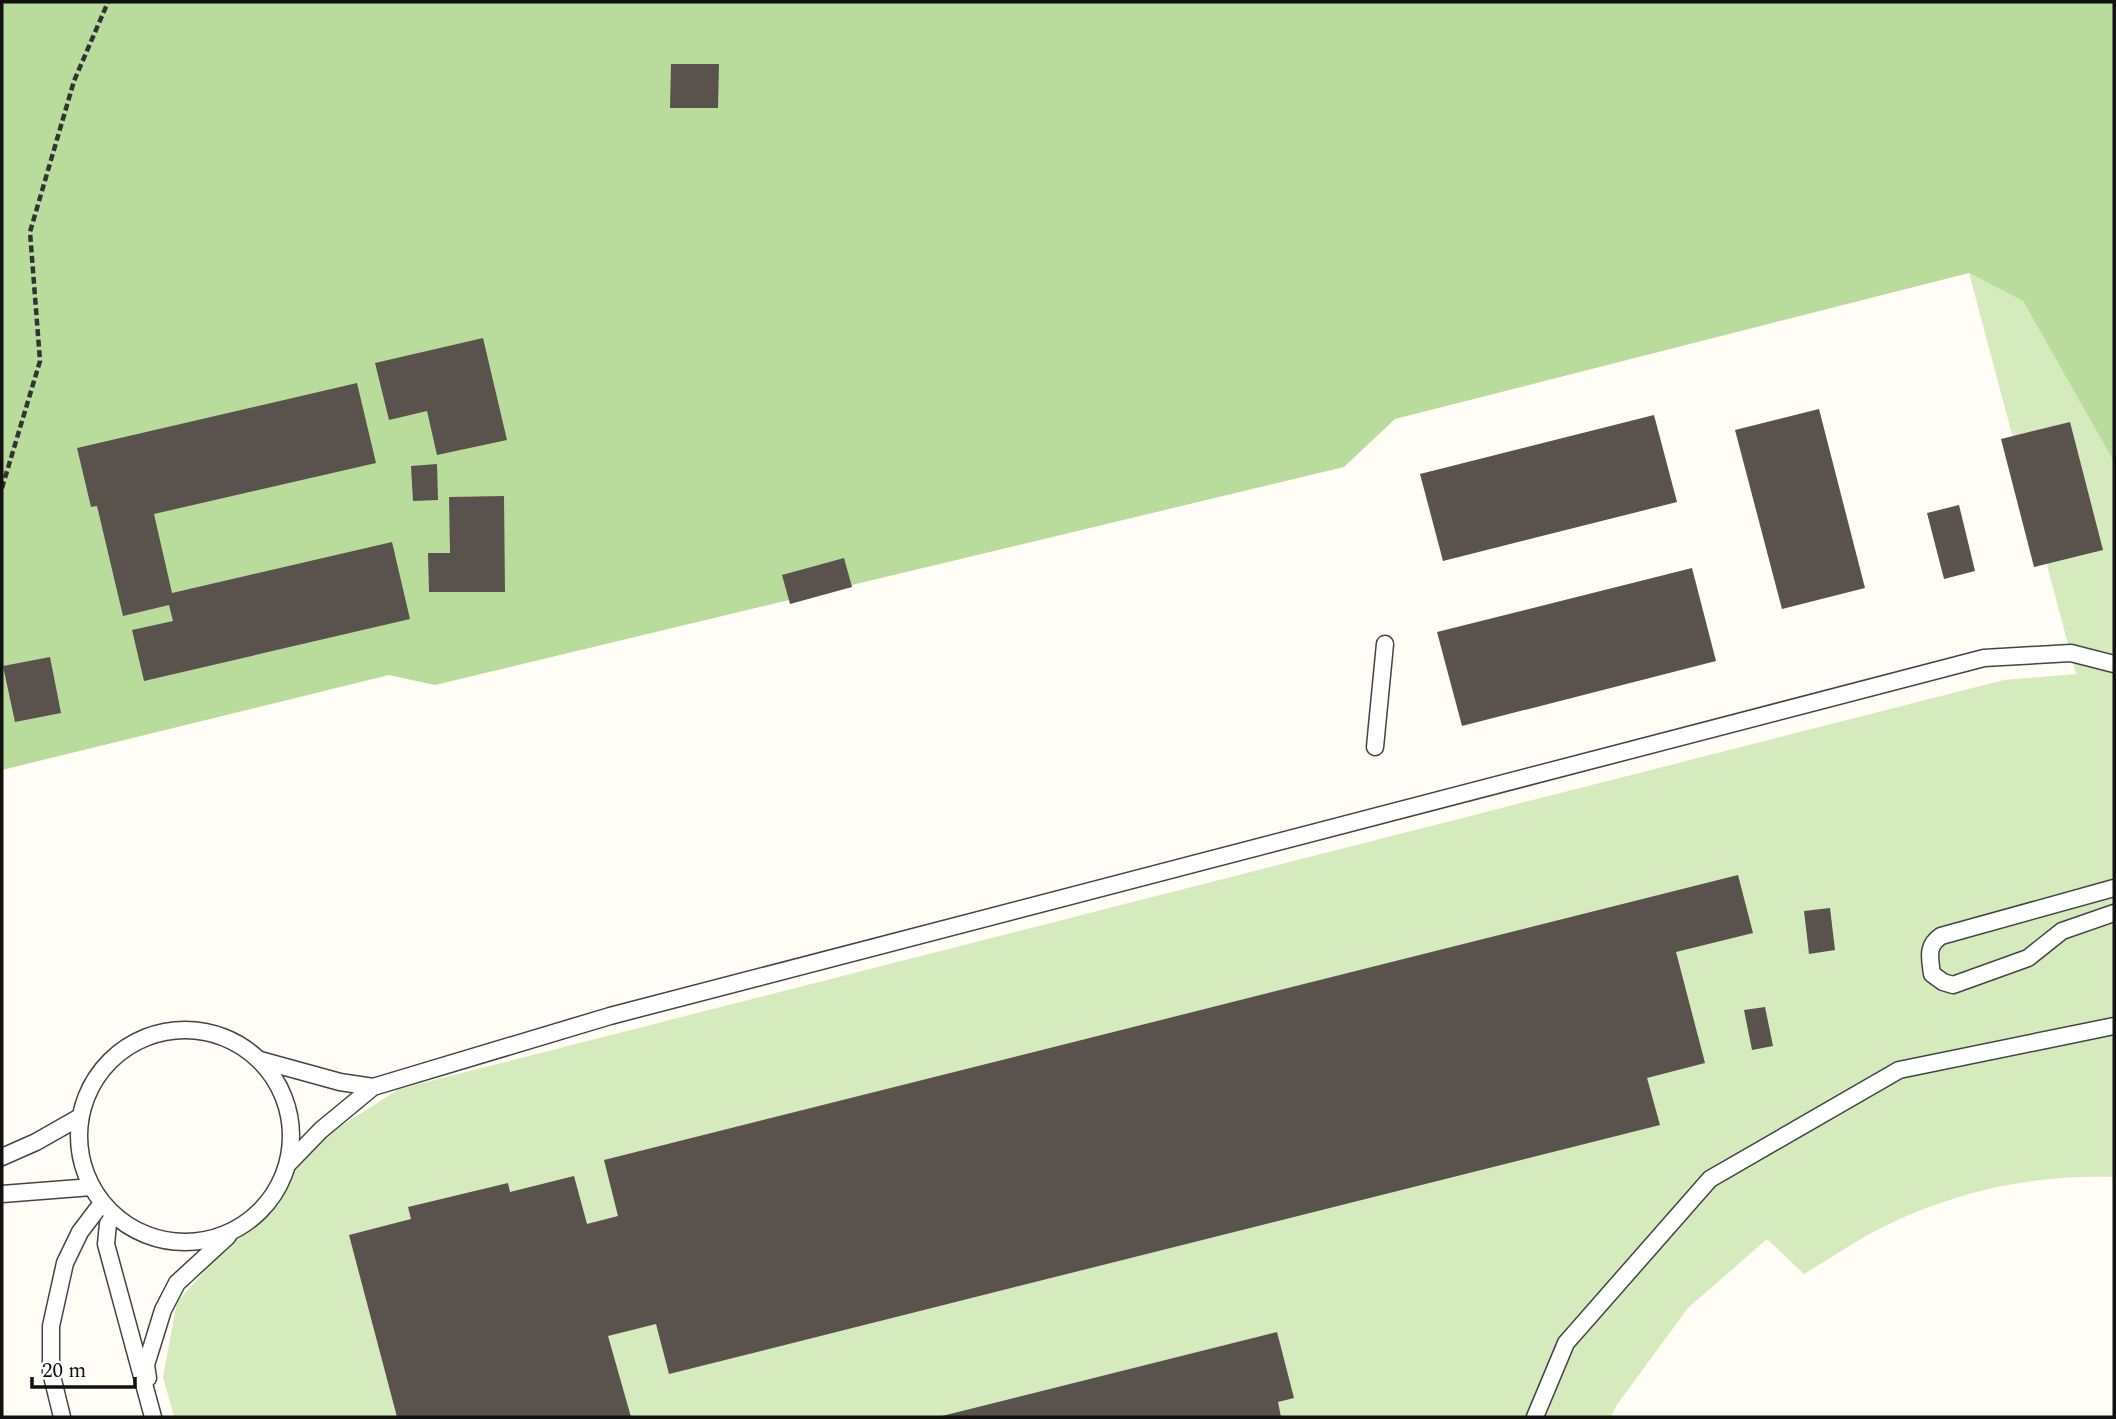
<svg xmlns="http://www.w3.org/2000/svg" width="2116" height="1419" font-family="Spectral,serif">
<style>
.green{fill:#d5ebbd}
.forest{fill:#b9dc9c}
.building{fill:#5a524d}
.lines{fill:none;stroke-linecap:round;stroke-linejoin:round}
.service-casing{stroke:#444;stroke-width:19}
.path{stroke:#333;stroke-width:4.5;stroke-dasharray:7 3.5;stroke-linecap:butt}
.service{stroke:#fff;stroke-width:16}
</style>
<rect width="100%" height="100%" fill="#fffdf5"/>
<path class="green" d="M1969,273L2023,301L2114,462V1177C2036,1174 1957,1191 1887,1225C1858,1239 1831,1258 1804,1274L1767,1239L1688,1308L1616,1406L1611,1417H174L163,1377L177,1302L324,1137L399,1089L2004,680L2076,674Z"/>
<polygon class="forest" points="2,2 2114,2 2114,462 2023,301 1969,273 1395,419 1344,467 435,685 389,675 2,770"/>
<g class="building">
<polygon points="671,64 719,64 718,108 670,108"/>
<polygon points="483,338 507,440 437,455 427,411 389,420 375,363"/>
<polygon points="357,383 376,463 154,514 172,593 392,542 410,619 144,681 132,630 173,621 169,605 123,616 97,506 91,507 77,448"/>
<polygon points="1819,409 1865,588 1782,609 1735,430"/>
<polygon points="1654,415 1677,502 1443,561 1420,474"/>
<polygon points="2070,422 2103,550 2034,567 2001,439"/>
<polygon points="437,464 438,500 413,501 411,466"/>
<polygon points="504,496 505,592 429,592 428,553 450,553 449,497"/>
<polygon points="1959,505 1975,571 1944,579 1927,513"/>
<polygon points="844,558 852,587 790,604 782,575"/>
<polygon points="1692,568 1716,661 1462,726 1437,632"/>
<polygon points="50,657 61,713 15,722 3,666"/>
<polygon points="1738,875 1753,933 1676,952 1705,1063 1647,1078 1660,1125 669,1374 656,1324 608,1336 631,1417 397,1417 349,1235 411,1219 408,1207 508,1183 510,1192 574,1176 587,1224 618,1216 604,1160"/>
<polygon points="1830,908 1835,950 1809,954 1804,911"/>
<polygon points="1765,1007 1773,1046 1752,1050 1744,1010"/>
<polygon points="1277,1332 1294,1398 1278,1402 1281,1417 938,1417"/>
</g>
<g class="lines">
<defs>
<g id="service">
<polyline points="1375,747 1385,644"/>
<path d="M2114,888L1941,936C1926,946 1930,958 1932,974L1943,982L1953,985L2028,958L2062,931L2114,913"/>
<circle cx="185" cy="1136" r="106"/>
<polyline points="260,1060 340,1082 373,1087"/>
<polyline points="2,1157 36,1142 80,1117"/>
<polyline points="289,1163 321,1130 373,1087 610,1016 1984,658 2071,653 2114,664"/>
<polyline points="2,1194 92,1187"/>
<polyline points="114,1215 108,1224 106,1244 153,1417"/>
<polyline points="148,1378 146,1365 163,1310 177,1283 228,1236"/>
<polyline points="62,1417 51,1372 51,1326 65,1263 80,1232 102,1203"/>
<polyline points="1535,1417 1566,1343 1710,1179 1899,1070 2114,1026"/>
</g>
</defs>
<use href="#service" class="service-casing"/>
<polyline class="path" points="2,488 40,361 30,232 74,81 108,2"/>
<use href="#service" class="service"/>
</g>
<rect width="2116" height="1419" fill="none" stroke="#111111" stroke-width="7"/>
<path d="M32 1377v10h103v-10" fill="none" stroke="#111111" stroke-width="3.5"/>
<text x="42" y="1377" font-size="21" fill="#111111" stroke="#ffffff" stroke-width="5" paint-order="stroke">20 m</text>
</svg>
